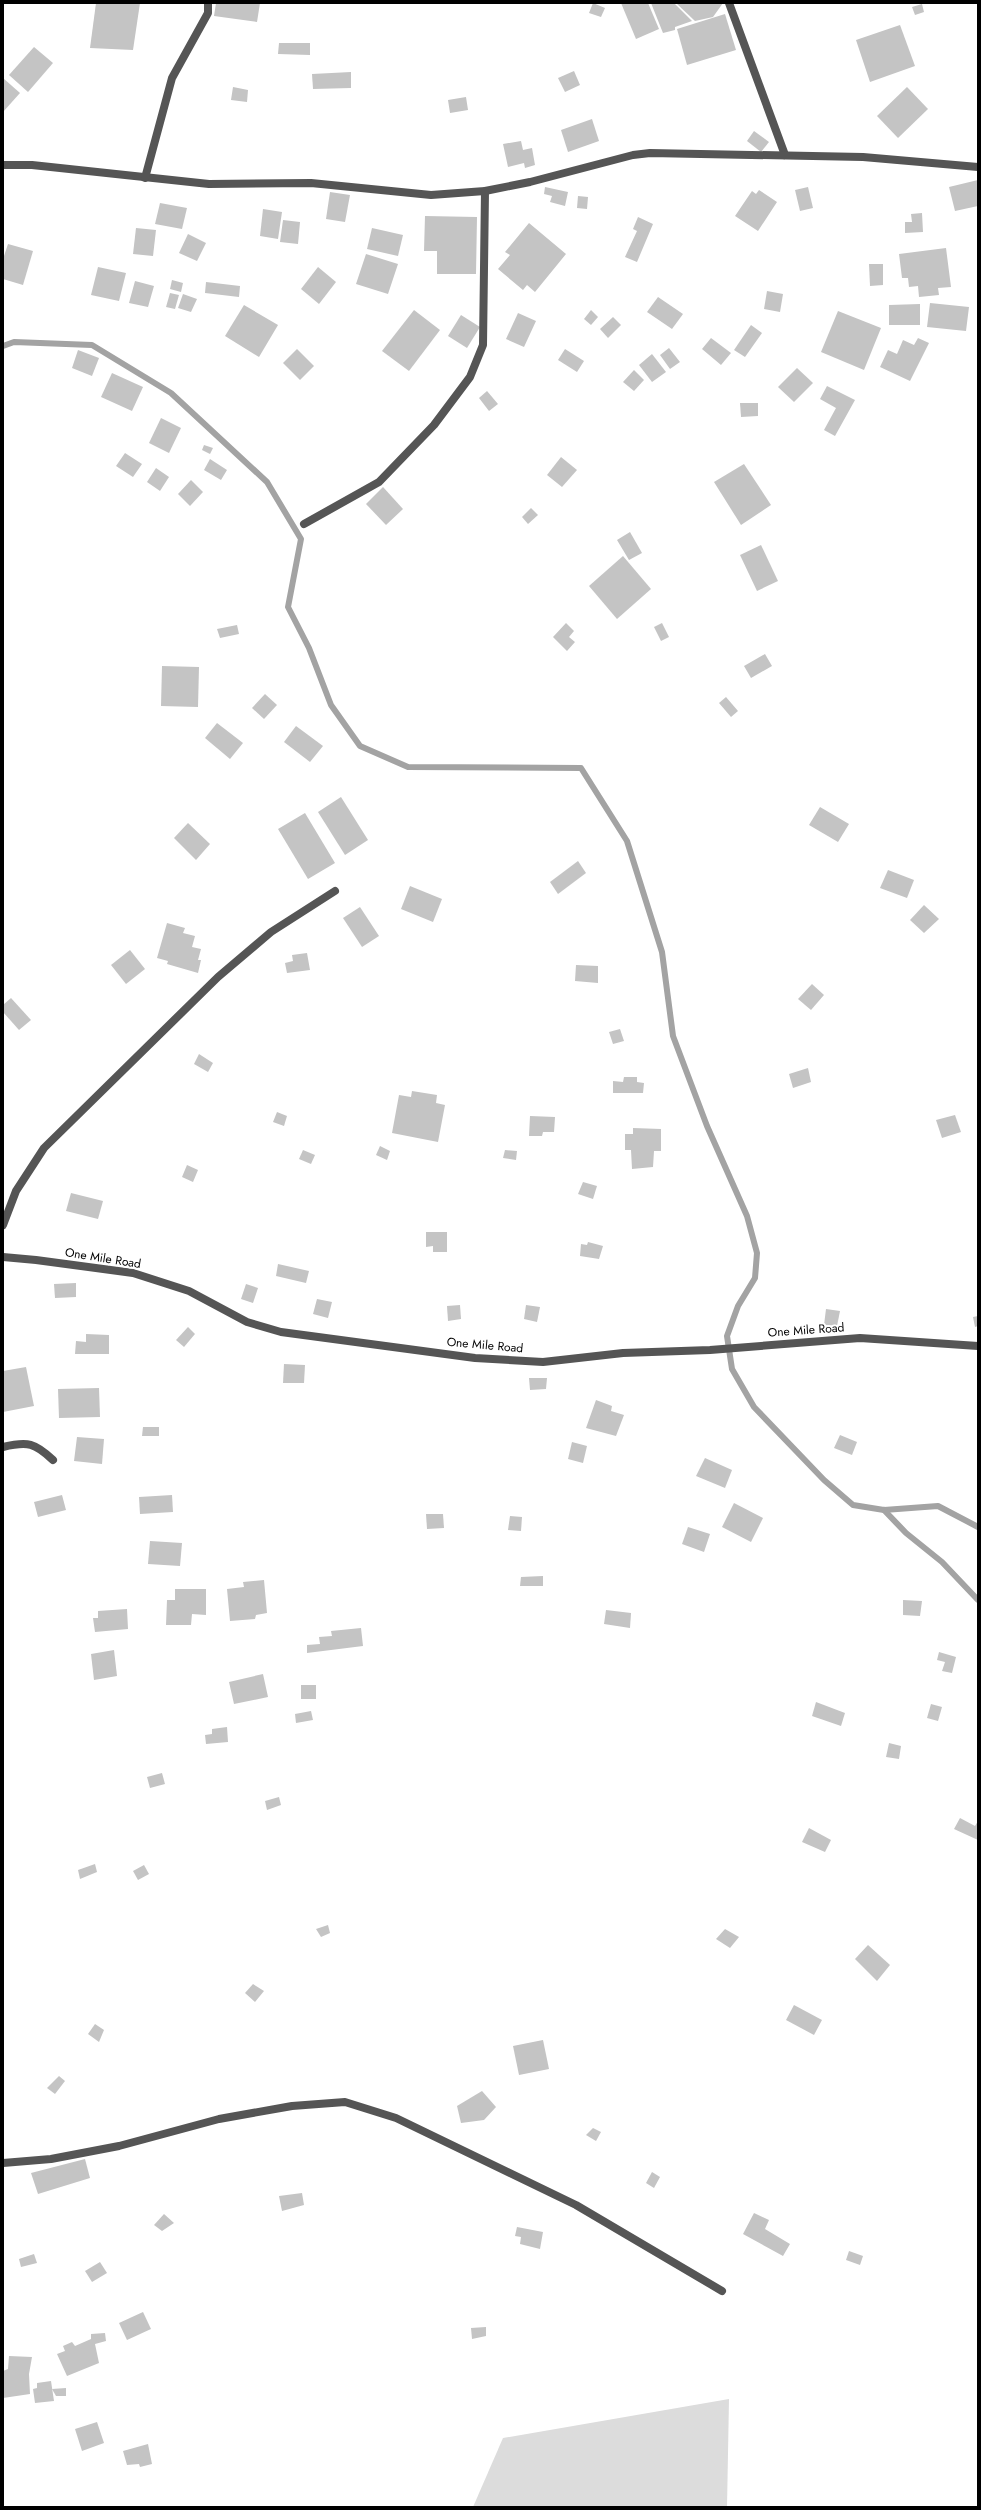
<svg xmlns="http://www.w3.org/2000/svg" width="981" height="2510" font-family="Jost,sans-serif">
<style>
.green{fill:#dcdcdc}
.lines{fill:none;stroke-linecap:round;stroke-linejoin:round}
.stream{stroke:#a3a3a3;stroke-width:6}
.building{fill:#c4c4c4}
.street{stroke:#555;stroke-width:8}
.labels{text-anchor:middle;stroke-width:4;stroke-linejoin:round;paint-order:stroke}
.street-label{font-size:12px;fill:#000;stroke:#fff}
</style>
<rect width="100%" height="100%" fill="#fff"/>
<polygon class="green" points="729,2399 727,2507 473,2507 503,2438"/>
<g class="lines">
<g class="stream">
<polyline points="3,346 14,342 92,345 171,393 267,482 301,539 288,607 309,648 331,705 360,746 408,767 581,768 627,841 662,952 673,1036 707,1126 747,1216 757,1253 755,1278 738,1306 727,1336 732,1369 754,1407 824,1480 853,1505 884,1510 938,1506 978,1527"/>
<polyline points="884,1510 906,1533 942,1562 978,1600"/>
</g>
</g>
<g class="building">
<polygon points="96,3 140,3 133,50 90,48"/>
<polygon points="216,3 260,3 257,22 214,16"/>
<polygon points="593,3 605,8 601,17 589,13"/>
<polygon points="621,3 648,3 659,29 636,39"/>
<polygon points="651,3 674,3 692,21 675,27 675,30 663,33"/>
<polygon points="676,3 723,3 713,17 695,21"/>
<polygon points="922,4 924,12 915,15 912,7"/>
<polygon points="725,14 736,50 687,65 677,29"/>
<polygon points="900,25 915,66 870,82 856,40"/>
<polygon points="279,43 310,43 310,55 278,54"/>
<polygon points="34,47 53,63 28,92 9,75"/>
<polygon points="574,71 580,85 565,92 558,78"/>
<polygon points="351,72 351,88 313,89 312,74"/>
<polygon points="3,78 20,93 3,112"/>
<polygon points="233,87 248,90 247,102 231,100"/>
<polygon points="907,87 928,109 898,138 877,116"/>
<polygon points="466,97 468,110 450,113 448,100"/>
<polygon points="592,119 599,141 568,152 561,130"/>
<polygon points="754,131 769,142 761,152 747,141"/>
<polygon points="521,141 523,150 532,148 535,165 525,168 524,163 508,167 503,144"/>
<polygon points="978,180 978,206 955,211 949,187"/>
<polygon points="545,187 568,192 565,206 550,202 552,196 544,194"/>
<polygon points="808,187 813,208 800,211 795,190"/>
<polygon points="759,190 777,202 758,231 735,216 752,191 756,194"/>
<polygon points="330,192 350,195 345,222 326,219"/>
<polygon points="578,196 588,197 587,209 577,208"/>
<polygon points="160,203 187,208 182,229 155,224"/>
<polygon points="263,209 282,212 278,239 260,236"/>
<polygon points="922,213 923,232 905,233 905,222 912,222 911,214"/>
<polygon points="425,216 477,217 476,274 437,274 437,251 424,251"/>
<polygon points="638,217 653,224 637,262 625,257 637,231 633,229"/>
<polygon points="283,220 300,222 298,244 280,242"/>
<polygon points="529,223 566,254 535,292 527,285 523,290 498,269 510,255 505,252"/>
<polygon points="136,228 156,230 153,256 133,254"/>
<polygon points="372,228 403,235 398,256 367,249"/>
<polygon points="188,234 206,243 197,261 179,253"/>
<polygon points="8,244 33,251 23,285 3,279 3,259"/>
<polygon points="946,248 951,287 938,288 939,295 919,297 918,286 909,287 908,278 902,278 899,254"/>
<polygon points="366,254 398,264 388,294 356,284"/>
<polygon points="869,264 883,264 883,285 870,286"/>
<polygon points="98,267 126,273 119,301 91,295"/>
<polygon points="318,267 336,282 319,304 301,289"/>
<polygon points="172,280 183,283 181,292 170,289"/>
<polygon points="135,281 154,286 148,307 129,303"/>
<polygon points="206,282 240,286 239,297 205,293"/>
<polygon points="767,291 783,294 780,312 764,309"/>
<polygon points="170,293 179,295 175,309 166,307"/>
<polygon points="183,294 197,299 191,312 178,308"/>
<polygon points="658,297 683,314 672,329 647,312"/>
<polygon points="930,303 969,307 966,331 927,327"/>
<polygon points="920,304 920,325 889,325 889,305"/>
<polygon points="244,305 278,325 259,357 225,336"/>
<polygon points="414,310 440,330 409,371 382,351"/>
<polygon points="591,310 598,317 591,325 584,319"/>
<polygon points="838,311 881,328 864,370 821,352"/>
<polygon points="518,313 536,321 524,347 506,339"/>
<polygon points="461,315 480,327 467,348 448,336"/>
<polygon points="613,317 621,325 608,338 600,329"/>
<polygon points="751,325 762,333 745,357 734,350"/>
<polygon points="711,338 731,353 721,365 702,349"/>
<polygon points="918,338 929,343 910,381 880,367 888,350 897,354 903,340 914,345"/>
<polygon points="669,348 680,362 670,369 660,355"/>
<polygon points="297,349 314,366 300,380 283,363"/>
<polygon points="565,349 584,361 577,372 558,360"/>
<polygon points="78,350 99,358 92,376 72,368"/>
<polygon points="652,354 666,372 652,382 639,365"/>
<polygon points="797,368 813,383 794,402 778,387"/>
<polygon points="634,370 644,380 634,391 623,382"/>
<polygon points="112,373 143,387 132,411 101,397"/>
<polygon points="827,386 855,400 835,436 824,430 836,408 820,399"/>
<polygon points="487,391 498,404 489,411 479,398"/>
<polygon points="740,403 758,403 758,416 741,417"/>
<polygon points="161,418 181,428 169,453 149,443"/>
<polygon points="204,445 213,448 210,454 202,450"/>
<polygon points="125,453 142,464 133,477 116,466"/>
<polygon points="561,457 577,470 562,487 547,475"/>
<polygon points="210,459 227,470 221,480 204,470"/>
<polygon points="744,464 771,505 741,525 714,482"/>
<polygon points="156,468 169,477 160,491 147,482"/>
<polygon points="191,480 203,492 190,506 178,494"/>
<polygon points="383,487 403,509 386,525 366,504"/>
<polygon points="531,508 538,515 528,524 522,517"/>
<polygon points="630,532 642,553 629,560 617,540"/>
<polygon points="761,545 778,581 757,591 740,555"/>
<polygon points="623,556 651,589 617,619 589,586"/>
<polygon points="566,623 574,631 569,637 575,642 567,651 553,637"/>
<polygon points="662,623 669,637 661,641 654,627"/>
<polygon points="237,625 239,634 220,638 217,629"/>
<polygon points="765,654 772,666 751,678 744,666"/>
<polygon points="162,666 199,667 198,707 161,706"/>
<polygon points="265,694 277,705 264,719 252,708"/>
<polygon points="726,697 738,711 731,717 719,703"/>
<polygon points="217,723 243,743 230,759 205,738"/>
<polygon points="296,726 323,746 310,762 284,742"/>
<polygon points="341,797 368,840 345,855 318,812"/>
<polygon points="820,807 849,824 838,842 809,825"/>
<polygon points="305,813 335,863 308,879 278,829"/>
<polygon points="188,823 210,844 196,860 174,838"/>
<polygon points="578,861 586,873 558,894 550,882"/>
<polygon points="888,870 914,880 907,898 880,888"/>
<polygon points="410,886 442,899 433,922 401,909"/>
<polygon points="924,905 939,919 924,933 910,920"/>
<polygon points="360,907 379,936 362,947 343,918"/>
<polygon points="167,923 185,928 183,933 195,936 192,947 201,949 198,960 201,960 198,973 167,964 168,961 157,958"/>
<polygon points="130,950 145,969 126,984 111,965"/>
<polygon points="307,953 310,970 287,973 285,963 293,961 292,955"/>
<polygon points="576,965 598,966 598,983 575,981"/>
<polygon points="812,984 824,995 811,1010 798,999"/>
<polygon points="11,998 31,1020 19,1030 3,1012 3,1005"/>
<polygon points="620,1029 624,1041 613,1044 609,1032"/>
<polygon points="199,1054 213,1063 208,1072 194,1064"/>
<polygon points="808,1068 811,1082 793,1088 789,1074"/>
<polygon points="624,1077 637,1077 637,1082 644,1083 643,1093 613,1093 613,1081 623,1082"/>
<polygon points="412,1091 437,1095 436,1103 445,1105 438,1142 392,1133 399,1095 411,1097"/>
<polygon points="277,1112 287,1116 284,1126 273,1122"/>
<polygon points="955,1115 961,1132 942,1138 936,1120"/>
<polygon points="530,1116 555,1117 554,1132 543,1132 542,1136 529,1136"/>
<polygon points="633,1128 661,1129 661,1151 654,1151 653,1167 632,1169 631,1150 625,1150 625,1134 633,1134"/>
<polygon points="380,1146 390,1151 387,1160 376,1155"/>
<polygon points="303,1150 315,1155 311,1164 299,1159"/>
<polygon points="505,1150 517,1151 516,1160 503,1158"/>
<polygon points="187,1165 198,1170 193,1182 182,1177"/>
<polygon points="583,1182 597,1186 593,1199 578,1194"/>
<polygon points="71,1193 103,1201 98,1219 66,1211"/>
<polygon points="426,1232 447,1232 447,1252 433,1252 433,1246 426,1247"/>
<polygon points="588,1242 603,1246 599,1259 580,1256 581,1244 587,1245"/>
<polygon points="278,1264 309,1271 306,1283 276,1276"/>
<polygon points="76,1283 76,1297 55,1298 54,1284"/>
<polygon points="246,1284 258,1288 253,1303 241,1299"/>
<polygon points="317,1299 332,1302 328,1318 313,1314"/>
<polygon points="460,1305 461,1319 448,1321 447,1306"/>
<polygon points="526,1305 540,1307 537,1322 524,1319"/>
<polygon points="826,1309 840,1311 837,1326 824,1325"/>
<polygon points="978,1316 978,1326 975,1327 973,1317"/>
<polygon points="188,1327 195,1334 184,1347 176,1340"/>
<polygon points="86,1334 109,1335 109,1354 75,1354 76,1341 86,1342"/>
<polygon points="284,1364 305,1365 304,1383 283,1383"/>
<polygon points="26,1367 34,1406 3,1412 3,1371"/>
<polygon points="529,1378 547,1378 546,1389 530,1390"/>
<polygon points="99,1388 100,1417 59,1418 58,1389"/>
<polygon points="596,1400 612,1406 611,1411 624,1415 616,1436 586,1428"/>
<polygon points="143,1427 159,1427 159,1436 142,1436"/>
<polygon points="840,1435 857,1442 852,1455 834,1448"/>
<polygon points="77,1437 104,1439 102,1464 74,1461"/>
<polygon points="572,1442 587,1446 583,1463 568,1459"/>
<polygon points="705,1458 732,1470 725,1488 696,1476"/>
<polygon points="62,1495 66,1510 38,1517 34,1502"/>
<polygon points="172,1495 173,1512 140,1514 139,1497"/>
<polygon points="734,1503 763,1518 751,1542 722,1527"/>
<polygon points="426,1514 443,1514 444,1528 427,1529"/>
<polygon points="510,1516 522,1517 521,1531 508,1530"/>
<polygon points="688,1527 710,1534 704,1552 682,1544"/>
<polygon points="150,1541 182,1543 180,1566 148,1564"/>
<polygon points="543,1576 543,1586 520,1586 521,1577"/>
<polygon points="264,1580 267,1613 256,1615 255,1619 230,1621 227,1589 244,1587 243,1582"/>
<polygon points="175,1589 206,1589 206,1615 192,1614 191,1625 166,1625 167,1600 175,1600"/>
<polygon points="903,1600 922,1601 920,1616 903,1615"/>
<polygon points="127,1609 128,1629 95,1632 93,1618 98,1618 98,1611"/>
<polygon points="606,1610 631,1613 630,1628 604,1624"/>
<polygon points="361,1628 363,1646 307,1653 307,1645 320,1644 319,1637 332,1636 331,1631"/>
<polygon points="114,1650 117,1676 94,1680 91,1654"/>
<polygon points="939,1652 956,1657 952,1673 942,1671 945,1662 937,1660"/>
<polygon points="263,1674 268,1697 234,1704 229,1682"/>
<rect x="301" y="1685" width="15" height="14"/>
<polygon points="816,1702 845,1713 841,1726 812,1716"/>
<polygon points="931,1704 942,1707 938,1721 927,1718"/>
<polygon points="311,1711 313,1720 296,1723 295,1714"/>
<polygon points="227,1727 228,1742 206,1744 205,1735 212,1734 212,1729"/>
<polygon points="889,1743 901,1746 899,1759 886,1757"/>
<polygon points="162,1773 165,1784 150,1788 147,1777"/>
<polygon points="279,1797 281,1805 267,1810 265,1801"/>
<polygon points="960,1818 975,1826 978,1821 978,1840 954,1829"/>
<polygon points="809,1828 831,1840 825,1852 802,1842"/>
<polygon points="95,1864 97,1872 80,1879 78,1870"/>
<polygon points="144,1865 149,1874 138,1880 133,1871"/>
<polygon points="328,1925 330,1933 321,1937 316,1929"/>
<polygon points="725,1929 739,1937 730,1948 716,1939"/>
<polygon points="868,1945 890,1965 877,1981 855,1959"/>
<polygon points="253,1984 264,1991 255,2002 245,1993"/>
<polygon points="794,2005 822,2020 814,2035 786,2020"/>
<polygon points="95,2024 104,2030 99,2042 88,2034"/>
<polygon points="543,2040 549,2069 519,2075 513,2046"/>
<polygon points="59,2076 65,2081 55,2094 47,2088"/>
<polygon points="482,2091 496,2107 484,2120 461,2123 457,2106"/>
<polygon points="593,2128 601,2132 596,2141 586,2135"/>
<polygon points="85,2159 90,2178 38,2194 31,2173"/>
<polygon points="652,2172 660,2177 654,2188 646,2183"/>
<polygon points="302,2193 304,2205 282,2211 279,2196"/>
<polygon points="754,2213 769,2220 765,2229 790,2244 783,2256 743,2234"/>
<polygon points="164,2214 174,2223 162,2231 154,2225"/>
<polygon points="517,2227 543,2232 540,2249 520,2244 521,2237 515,2236"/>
<polygon points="849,2251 863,2256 860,2265 846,2260"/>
<polygon points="34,2254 37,2263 21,2267 19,2259"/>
<polygon points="100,2262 107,2273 92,2282 85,2271"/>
<polygon points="143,2312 151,2329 127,2340 119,2323"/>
<polygon points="486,2327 486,2336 472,2339 471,2328"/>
<polygon points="105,2333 106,2341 95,2344 99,2363 67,2376 57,2354 65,2351 63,2346 72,2342 75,2346 91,2339 91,2334"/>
<polygon points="9,2356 32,2357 29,2374 30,2394 3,2398 3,2371 8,2369"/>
<polygon points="51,2381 54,2401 35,2403 33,2389 37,2388 37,2383"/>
<polygon points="66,2388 66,2396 56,2396 52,2389"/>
<polygon points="97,2422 104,2443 82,2451 75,2429"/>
<polygon points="148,2444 152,2464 140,2467 139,2464 127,2465 123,2451"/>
</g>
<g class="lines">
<g class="street">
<polyline points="729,3 785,155"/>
<polyline points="3,165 32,165 209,184 311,183 431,195 485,191 530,182 633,155 650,153 863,157 978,167"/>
<polyline points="145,178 172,78 208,13 208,3"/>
<polyline points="304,524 379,482 434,425 470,377 483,345 485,191"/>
<polyline points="3,1225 16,1191 44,1148 218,977 271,932 335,891"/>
<polyline points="3,1257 36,1260 133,1273 189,1291 247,1322 281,1332 475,1358 543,1362 623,1353 710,1350 860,1338 978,1346"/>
<path d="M3,1447C28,1441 35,1443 53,1460"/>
<polyline points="3,2163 51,2159 119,2146 219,2119 292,2106 345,2102 396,2118 576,2205 722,2291"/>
</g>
</g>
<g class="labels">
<g class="street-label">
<text transform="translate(103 1258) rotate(9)" y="4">One Mile Road</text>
<text transform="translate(806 1330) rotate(-4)" y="4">One Mile Road</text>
<text transform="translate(485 1345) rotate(5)" y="4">One Mile Road</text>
</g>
</g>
<rect width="981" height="2510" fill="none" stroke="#000000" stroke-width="8"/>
</svg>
